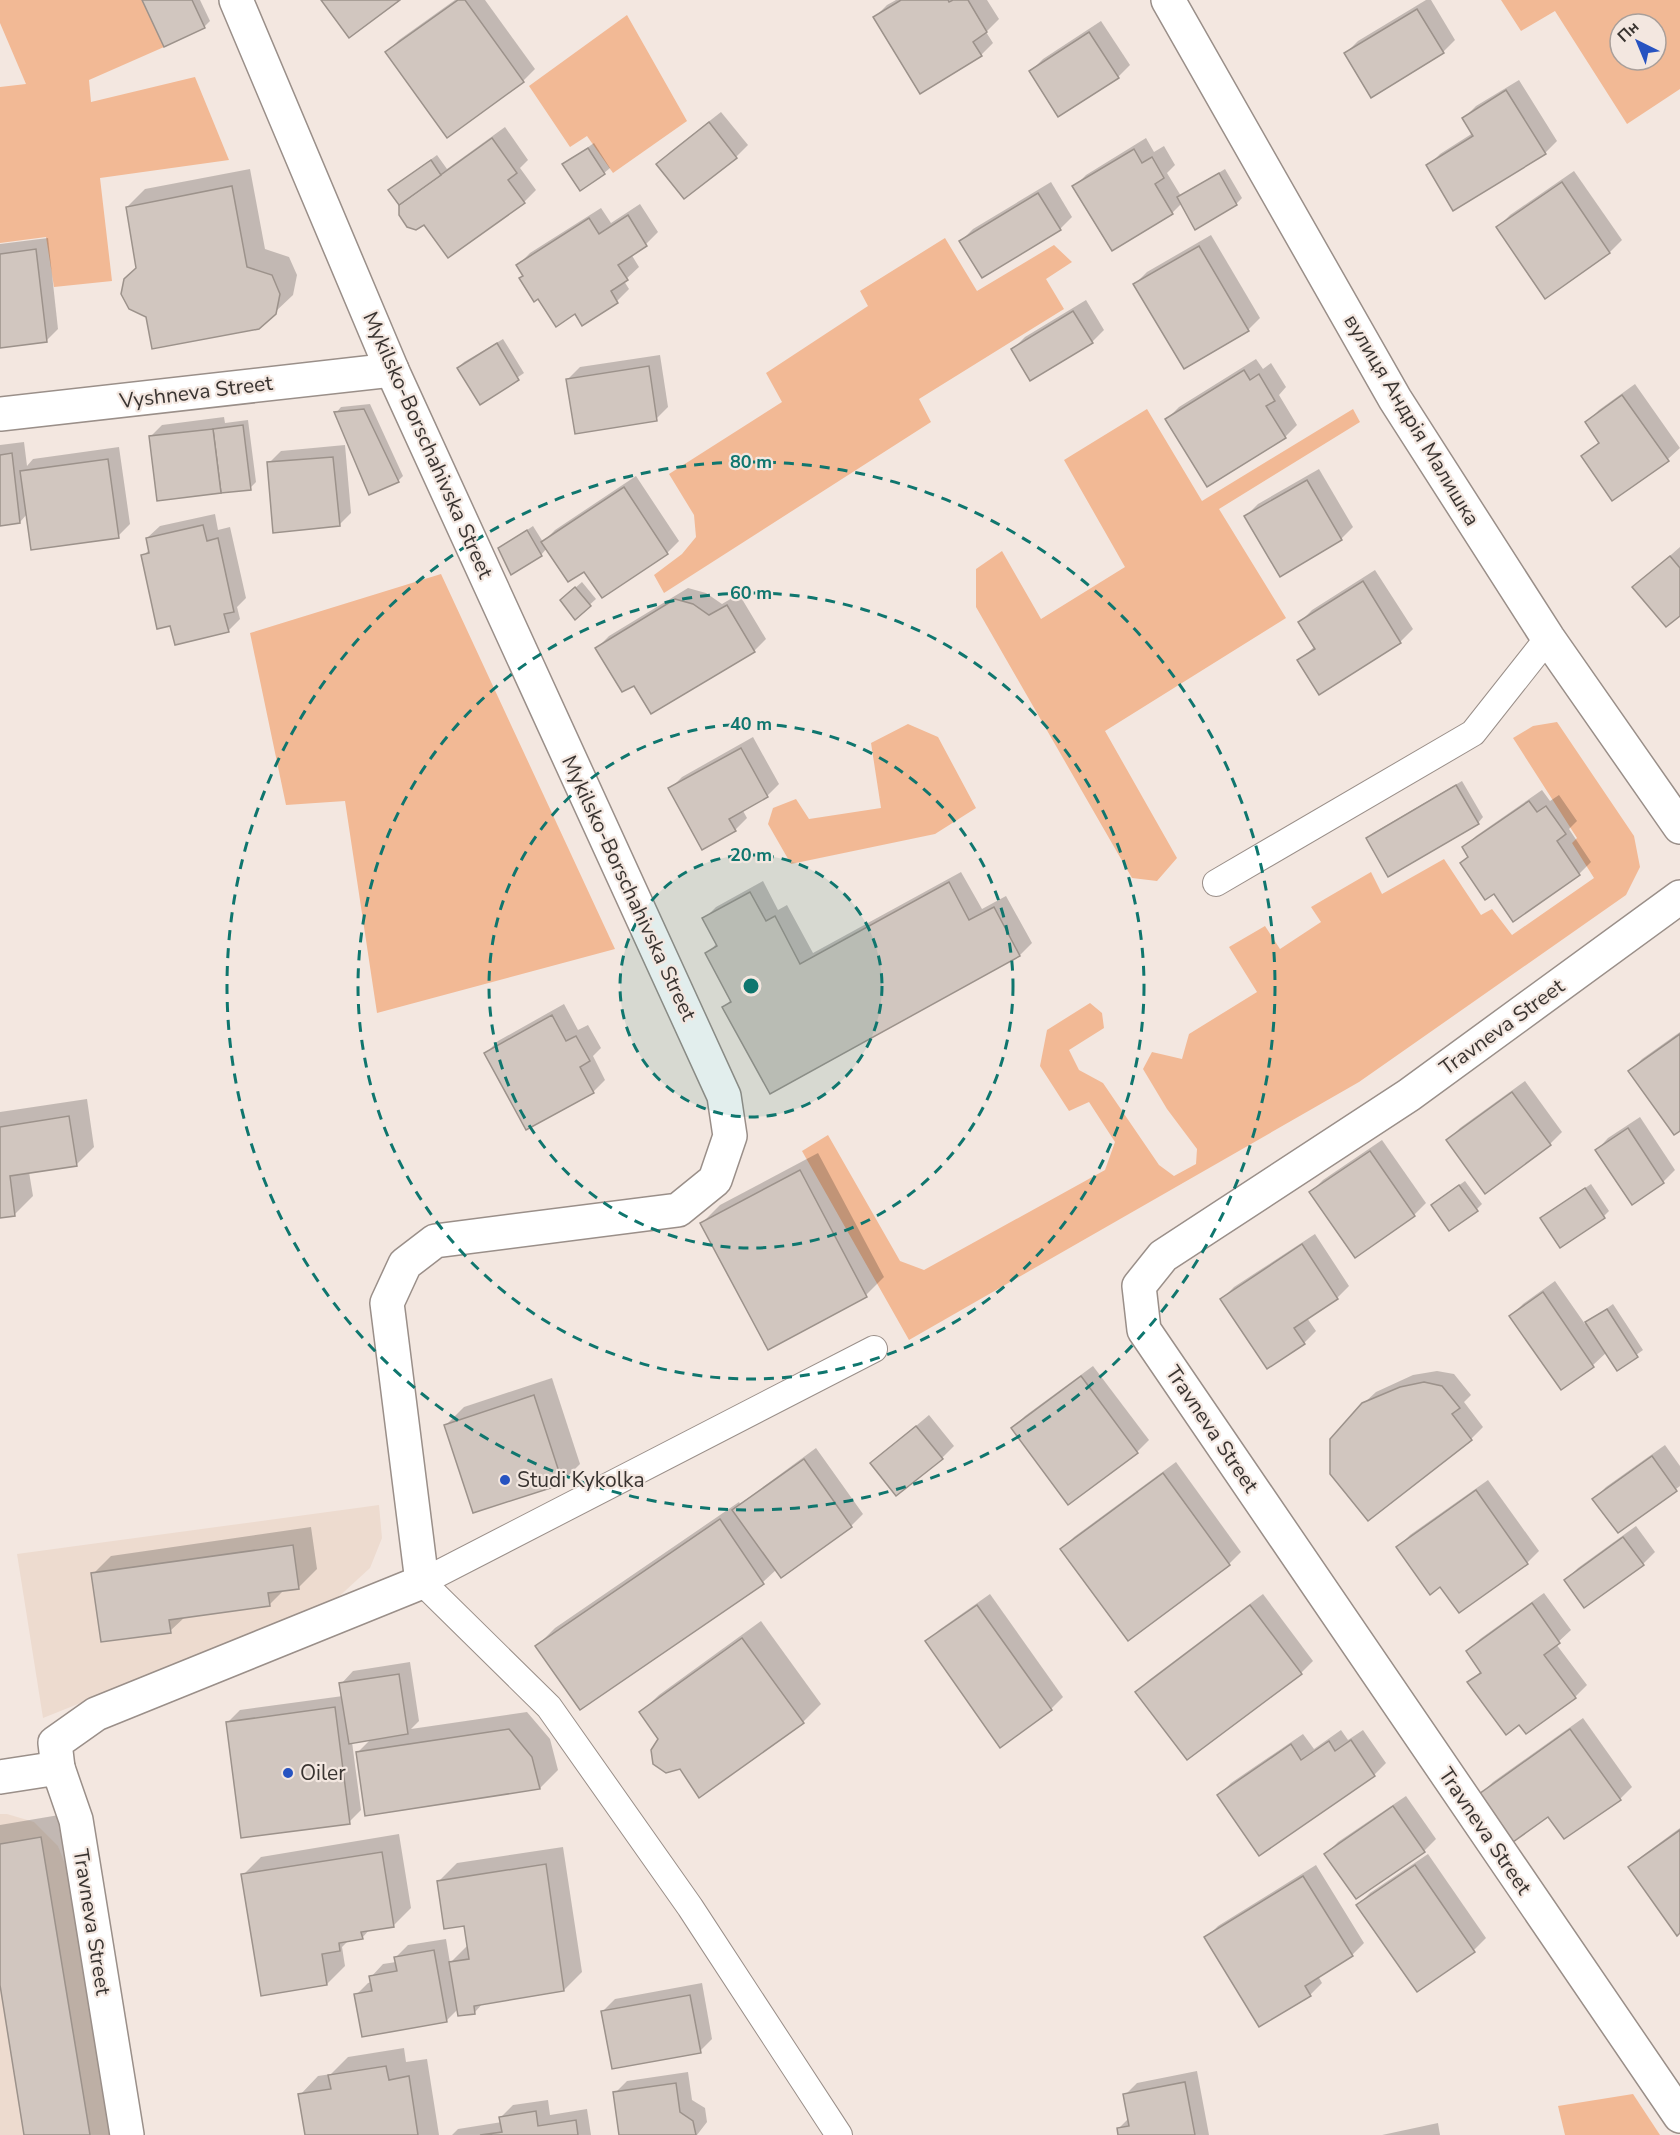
<svg xmlns="http://www.w3.org/2000/svg" width="1680" height="2135" font-family="'Nunito Sans',sans-serif">
<style>
.built{fill:#eddbcf}
.green{fill:#f2b995;fill-rule:evenodd}
.shadow{fill:#0003}
.building{fill:#d1c6bf;stroke:#9c928b;stroke-width:1.5}
.lines{fill:none;stroke-linecap:round;stroke-linejoin:round}
.lane-casing{stroke:#9a8f89;stroke-width:28}
.street-casing{stroke:#9a8f89;stroke-width:36}
.lane{stroke:#fff;stroke-width:26}
.street{stroke:#fff;stroke-width:33}
.ring{fill:none;stroke:#0f766e;stroke-width:3;stroke-dasharray:10 8}
.poi-dot{fill:#2753c1;stroke:#f3e7e0;stroke-width:2}
.labels{text-anchor:middle;stroke-width:4.5;stroke-linejoin:round;paint-order:stroke}
.street-label{font-size:21px;fill:#393431;stroke:#f3e7e0}
.poi-label{font-size:21px;fill:#393431;stroke:#f3e7e0;text-anchor:start}
.centre{fill:#0f766e;stroke:#f3e7e0;stroke-width:3}
.ring-label{font-size:18px;text-anchor:middle;font-weight:bold;fill:#0f766e;stroke:#f3e7e0;stroke-width:4.5;stroke-linejoin:round;paint-order:stroke}
</style>
<rect width="100%" height="100%" fill="#f3e7e0"/>
<g class="built">
<polygon points="379,1505 382,1538 370,1568 333,1602 43,1718 17,1554"/>
<polygon points="0,1814 7,1814 34,1822 58,1846 70,1877 110,2135 0,2135"/>
</g>
<g class="green">
<polygon points="0,0 142,0 164,47 89,80 91,102 195,77 229,160 100,178 112,281 54,287 46,237 0,243 0,87 26,84 0,23"/>
<path d="M1501,0H1680V89L1627,124L1555,11L1521,31ZM1620,24H1656V60H1620Z"/>
<polygon points="627,15 687,121 613,173 587,136 570,147 529,86"/>
<polygon points="945,238 977,291 1054,245 1072,262 1046,279 1064,309 919,399 931,422 664,593 654,575 682,554 696,537 694,515 669,474 782,402 766,373 868,306 860,291"/>
<polygon points="1147,409 1202,501 1353,409 1360,422 1219,509 1286,618 1105,731 1177,858 1157,881 1132,878 976,607 976,569 1002,551 1041,619 1125,567 1064,460"/>
<polygon points="441,574 615,949 377,1013 345,801 286,805 250,633"/>
<polygon points="1557,722 1634,836 1640,867 1626,895 1359,1082 909,1340 802,1151 828,1135 900,1261 924,1270 1105,1170 1115,1142 1089,1102 1069,1111 1040,1066 1047,1030 1090,1003 1102,1013 1104,1028 1069,1050 1079,1070 1103,1083 1159,1165 1174,1176 1196,1164 1197,1149 1167,1109 1143,1069 1152,1052 1182,1059 1189,1034 1257,992 1229,947 1265,926 1280,949 1321,922 1311,907 1371,872 1382,894 1444,859 1481,915 1492,909 1512,935 1594,878 1572,843 1577,838 1513,738 1533,726"/>
<polygon points="908,724 938,737 976,808 935,834 791,864 768,824 773,808 796,799 809,819 881,808 871,743"/>
<polygon points="1633,2094 1660,2135 1565,2135 1558,2106"/>
</g>
<g class="shadow">
<polygon points="144,0 200,0 210,21 204,27 165,45"/>
<polygon points="455,0 485,0 535,69 523,81 387,52 399,40"/>
<polygon points="896,0 987,0 999,19 986,32 993,43 981,55 875,17 887,5"/>
<polygon points="1426,0 1431,0 1455,40 1443,52 1346,53 1358,41"/>
<polygon points="1101,21 1130,65 1118,77 1031,71 1043,59"/>
<polygon points="1519,80 1557,141 1545,153 1428,166 1440,154 1473,133 1464,118 1476,106"/>
<polygon points="721,112 748,145 736,157 658,164 670,152"/>
<polygon points="505,127 528,160 520,168 536,190 524,202 424,223 400,205 389,190 437,155 447,169"/>
<polygon points="1146,138 1154,152 1164,146 1175,165 1167,173 1181,196 1225,169 1242,198 1236,204 1182,203 1172,213 1074,187 1086,175"/>
<polygon points="594,143 610,168 604,173 564,164"/>
<polygon points="250,169 265,249 289,257 297,275 293,295 274,313 138,267 127,207 145,189"/>
<polygon points="1574,171 1622,240 1610,252 1545,297 1498,227 1510,215"/>
<polygon points="1051,182 1072,217 1060,229 961,241 973,229"/>
<polygon points="640,204 658,232 646,244 631,254 639,267 624,281 629,289 617,301 583,324 575,312 539,297 521,278 524,275 518,265 530,253 601,208 611,223"/>
<polygon points="1211,235 1260,318 1248,330 1135,284 1147,272"/>
<polygon points="48,238 58,329 46,341 0,346 0,244"/>
<polygon points="1086,300 1104,330 1092,342 1013,349 1025,337"/>
<polygon points="503,339 524,373 480,403 458,368 464,362"/>
<polygon points="660,355 668,407 656,419 568,379 580,367"/>
<polygon points="1256,359 1263,369 1271,363 1286,387 1279,395 1297,425 1285,437 1167,419 1179,407"/>
<polygon points="1635,384 1680,448 1668,459 1613,499 1583,457 1600,441 1587,422 1599,410"/>
<polygon points="370,404 403,476 398,481 336,413 341,407"/>
<polygon points="224,417 225,423 248,420 256,482 250,488 150,437 162,425"/>
<polygon points="24,442 27,466 33,459 119,447 130,524 118,536 27,514 20,522 0,524 0,445"/>
<polygon points="345,445 351,513 339,525 269,463 281,451"/>
<polygon points="1319,469 1353,527 1341,539 1246,516 1258,504"/>
<polygon points="636,476 679,541 667,553 584,570 547,548 541,555 500,548 533,526 543,542 555,530"/>
<polygon points="215,514 218,530 230,527 246,598 237,607 240,619 228,631 171,624 143,556 150,549 147,538 160,526"/>
<polygon points="1680,547 1680,614 1634,587"/>
<polygon points="1375,570 1413,629 1401,641 1319,693 1299,661 1315,646 1300,622 1312,610"/>
<polygon points="582,582 596,599 576,617 567,595"/>
<polygon points="688,588 706,593 722,604 739,594 766,639 754,651 597,648 609,636"/>
<polygon points="753,737 779,784 767,796 742,809 747,818 735,830 670,789 682,777"/>
<polygon points="1462,781 1483,817 1478,823 1368,839 1373,833"/>
<polygon points="1542,790 1550,801 1559,795 1577,821 1569,829 1591,862 1579,874 1494,892 1464,848 1476,836"/>
<polygon points="961,872 982,909 1006,896 1032,943 1020,955 771,1092 724,1007 731,1000 707,954 717,943 704,919 716,907 763,881 778,910 787,905 813,953"/>
<polygon points="564,1004 578,1030 588,1025 601,1048 593,1056 605,1080 593,1092 486,1053 498,1041"/>
<polygon points="1680,1032 1680,1129 1630,1071 1642,1059"/>
<polygon points="1525,1081 1562,1132 1550,1144 1448,1140 1460,1128"/>
<polygon points="87,1099 94,1147 76,1165 29,1172 33,1196 15,1214 0,1216 0,1112"/>
<polygon points="1640,1117 1675,1170 1663,1182 1632,1203 1597,1150 1608,1138"/>
<polygon points="1382,1140 1426,1203 1414,1215 1311,1192 1323,1180"/>
<polygon points="818,1153 884,1277 866,1295 702,1223 720,1205"/>
<polygon points="1465,1181 1482,1204 1477,1209 1438,1200"/>
<polygon points="1591,1184 1609,1211 1604,1216 1542,1218"/>
<polygon points="1315,1234 1349,1286 1337,1298 1307,1318 1316,1331 1304,1343 1222,1299 1234,1287"/>
<polygon points="1555,1281 1585,1324 1613,1304 1643,1350 1617,1369 1607,1352 1593,1365 1561,1388 1511,1316 1523,1304"/>
<polygon points="1093,1366 1149,1440 1137,1452 1013,1428 1025,1416"/>
<polygon points="1437,1371 1454,1374 1471,1395 1464,1402 1483,1427 1471,1439 1368,1519 1363,1404 1376,1392 1413,1375"/>
<polygon points="552,1378 580,1464 562,1482 446,1425 464,1407"/>
<polygon points="929,1415 954,1446 942,1458 872,1463"/>
<polygon points="1665,1445 1680,1466 1680,1486 1618,1531 1594,1499 1606,1487"/>
<polygon points="816,1448 863,1514 851,1526 777,1569 763,1582 580,1708 537,1646 555,1628 739,1502 740,1504"/>
<polygon points="1176,1462 1241,1552 1229,1564 1128,1638 1062,1549 1074,1537"/>
<polygon points="1488,1480 1539,1551 1527,1563 1398,1547 1410,1535"/>
<polygon points="1636,1526 1655,1552 1643,1564 1566,1580 1578,1568"/>
<polygon points="311,1527 317,1569 299,1587 285,1589 270,1604 185,1617 170,1631 93,1574 111,1556"/>
<polygon points="1544,1593 1571,1630 1556,1644 1587,1685 1575,1697 1519,1723 1469,1683 1481,1671 1468,1651 1480,1639"/>
<polygon points="990,1594 1063,1697 1051,1709 927,1642 939,1630"/>
<polygon points="1263,1594 1313,1661 1301,1673 1137,1692 1149,1680"/>
<polygon points="761,1621 821,1704 803,1722 660,1739 641,1712 659,1695"/>
<polygon points="410,1662 419,1721 411,1729 527,1712 550,1739 558,1770 540,1788 357,1753 371,1739 352,1742 361,1810 349,1822 228,1722 240,1710 343,1696 341,1684 353,1671"/>
<polygon points="1583,1718 1632,1787 1620,1799 1549,1815 1481,1794 1493,1782"/>
<polygon points="1341,1730 1348,1740 1363,1730 1386,1763 1374,1775 1219,1795 1231,1783 1303,1734 1314,1749"/>
<polygon points="1406,1796 1436,1839 1424,1851 1326,1854 1338,1842"/>
<polygon points="65,1814 116,2135 26,2135 0,1982 0,1825"/>
<polygon points="1680,1828 1680,1932 1630,1867 1642,1856"/>
<polygon points="399,1834 411,1908 393,1926 370,1929 362,1938 349,1940 342,1947 345,1966 327,1984 243,1875 261,1857"/>
<polygon points="563,1847 582,1972 564,1990 484,2002 475,2012 458,2009 446,2021 356,1995 368,1983 372,1982 371,1977 383,1964 396,1962 396,1957 408,1945 446,1939 450,1963 468,1945 465,1924 439,1881 457,1863"/>
<polygon points="1428,1854 1486,1938 1474,1950 1417,1990 1358,1905 1370,1893"/>
<polygon points="1316,1865 1364,1943 1352,1955 1318,1976 1322,1983 1310,1995 1206,1938 1218,1926"/>
<polygon points="702,1983 712,2039 700,2051 603,2011 615,1999"/>
<polygon points="404,2048 406,2062 427,2059 439,2135 306,2135 300,2095 318,2076 331,2074 348,2057"/>
<polygon points="1197,2071 1209,2135 1120,2135 1118,2129 1129,2118 1125,2095 1137,2083"/>
<polygon points="688,2072 692,2100 705,2108 707,2122 697,2135 621,2135 615,2093 627,2081"/>
<polygon points="548,2100 550,2115 587,2109 591,2135 452,2135 458,2129 502,2122 501,2117 513,2105"/>
<polygon points="1438,2123 1440,2135 1382,2135"/>
</g>
<g class="building">
<polygon points="142,0 192,0 205,28 164,47"/>
<polygon points="321,0 400,0 349,38"/>
<polygon points="458,0 465,0 524,82 447,138 385,52"/>
<polygon points="901,0 948,0 949,2 953,0 968,0 987,32 973,42 982,56 920,94 873,17"/>
<polygon points="1417,9 1444,53 1371,98 1344,53"/>
<polygon points="1089,32 1119,78 1058,117 1029,71"/>
<polygon points="1506,90 1546,154 1453,211 1426,165 1473,136 1462,118"/>
<polygon points="709,122 737,158 684,199 656,164"/>
<polygon points="492,138 517,173 508,180 525,203 448,258 424,225 416,230 407,227 399,215 399,205"/>
<polygon points="588,148 605,174 580,191 562,164"/>
<polygon points="1134,149 1142,163 1152,157 1164,178 1155,184 1173,214 1112,251 1072,186"/>
<polygon points="431,160 441,175 399,205 388,190"/>
<polygon points="1219,173 1237,205 1195,230 1177,197"/>
<polygon points="1562,182 1610,253 1545,299 1496,227"/>
<polygon points="232,186 247,267 272,275 280,294 276,314 259,329 152,349 146,317 129,309 121,294 124,279 136,268 126,207"/>
<polygon points="1038,193 1061,230 982,278 959,241"/>
<polygon points="628,215 647,246 618,265 628,280 611,291 618,303 582,326 575,314 556,327 538,299 534,302 519,278 523,276 516,265 589,218 599,234"/>
<polygon points="1199,246 1249,331 1184,369 1133,284"/>
<polygon points="36,249 47,342 0,348 0,254"/>
<polygon points="1073,311 1093,343 1030,381 1011,349"/>
<polygon points="497,343 519,380 480,405 457,368"/>
<polygon points="649,366 657,421 575,434 566,379"/>
<polygon points="1244,370 1250,380 1259,374 1275,401 1266,406 1286,438 1207,487 1165,419"/>
<polygon points="1622,395 1669,461 1612,501 1581,456 1599,443 1585,422"/>
<polygon points="364,409 399,482 369,495 334,412"/>
<polygon points="243,425 251,490 221,493 213,429"/>
<polygon points="213,429 221,493 157,501 149,436"/>
<polygon points="12,453 20,523 0,526 0,455"/>
<polygon points="333,457 340,526 273,533 267,462"/>
<polygon points="108,459 119,538 31,550 20,471"/>
<polygon points="1307,480 1342,540 1280,577 1244,516"/>
<polygon points="624,487 668,554 602,598 584,572 568,582 541,542"/>
<polygon points="203,525 207,541 218,538 234,612 224,614 229,632 175,645 170,626 157,629 141,555 149,553 146,538"/>
<polygon points="527,530 542,556 511,575 498,548"/>
<polygon points="1670,556 1680,568 1680,616 1666,627 1632,587"/>
<polygon points="1363,581 1401,643 1319,695 1297,660 1315,649 1298,622"/>
<polygon points="575,587 591,606 575,620 560,600"/>
<polygon points="675,599 693,604 709,615 727,605 755,652 651,714 634,686 622,692 595,648"/>
<polygon points="741,748 768,797 729,819 736,831 702,850 668,788"/>
<polygon points="1456,785 1479,824 1388,877 1366,838"/>
<polygon points="1529,801 1537,812 1546,806 1566,834 1557,841 1580,875 1513,922 1494,894 1485,900 1460,863 1468,857 1462,847"/>
<polygon points="949,882 969,920 994,907 1020,956 770,1094 722,1007 731,1002 705,953 717,946 702,918 750,892 766,921 775,916 800,964"/>
<polygon points="552,1015 566,1041 576,1036 590,1061 580,1067 594,1093 526,1130 484,1053"/>
<polygon points="1680,1034 1680,1131 1674,1135 1628,1071"/>
<polygon points="1512,1092 1551,1145 1485,1194 1446,1140"/>
<polygon points="69,1116 77,1166 10,1176 15,1216 0,1218 0,1127"/>
<polygon points="1628,1128 1664,1183 1632,1205 1595,1150"/>
<polygon points="1370,1151 1415,1216 1355,1258 1309,1192"/>
<polygon points="800,1170 867,1297 768,1350 700,1223"/>
<polygon points="1459,1185 1478,1211 1449,1231 1431,1205"/>
<polygon points="1585,1188 1605,1218 1560,1248 1540,1218"/>
<polygon points="1302,1244 1338,1299 1294,1328 1305,1344 1267,1369 1220,1299"/>
<polygon points="1543,1292 1594,1367 1561,1390 1509,1316"/>
<polygon points="1607,1309 1638,1357 1617,1371 1585,1322"/>
<polygon points="1081,1376 1138,1453 1068,1505 1011,1428"/>
<polygon points="1424,1382 1442,1386 1460,1408 1452,1414 1472,1440 1368,1521 1330,1474 1330,1439 1362,1403 1400,1387"/>
<polygon points="534,1395 563,1484 473,1513 444,1425"/>
<polygon points="916,1426 943,1459 896,1496 870,1463"/>
<polygon points="1652,1456 1677,1491 1618,1533 1592,1499"/>
<polygon points="804,1459 852,1527 781,1578 732,1510"/>
<polygon points="1163,1473 1230,1565 1128,1641 1060,1549"/>
<polygon points="1476,1490 1528,1564 1459,1613 1440,1587 1430,1595 1396,1547"/>
<polygon points="720,1519 764,1584 580,1710 535,1646"/>
<polygon points="1623,1537 1644,1565 1584,1608 1564,1580"/>
<polygon points="293,1545 299,1589 268,1593 270,1606 169,1620 171,1633 101,1642 91,1573"/>
<polygon points="1532,1603 1560,1643 1544,1655 1576,1698 1526,1734 1519,1725 1506,1735 1467,1682 1481,1673 1466,1651"/>
<polygon points="977,1605 1052,1710 1000,1748 925,1641"/>
<polygon points="1250,1605 1302,1674 1187,1760 1135,1692"/>
<polygon points="742,1638 804,1723 699,1798 680,1769 666,1773 653,1764 651,1750 658,1739 639,1712"/>
<polygon points="399,1674 408,1734 349,1744 339,1683"/>
<polygon points="335,1707 350,1824 241,1838 226,1722"/>
<polygon points="509,1729 532,1757 540,1789 365,1816 356,1752"/>
<polygon points="1570,1729 1621,1800 1564,1839 1548,1817 1513,1842 1479,1794"/>
<polygon points="1351,1740 1375,1776 1259,1856 1217,1795 1291,1744 1301,1760 1329,1741 1335,1751"/>
<polygon points="1393,1806 1425,1852 1356,1899 1324,1854"/>
<polygon points="1680,1830 1680,1933 1677,1936 1628,1867"/>
<polygon points="41,1837 90,2135 24,2135 0,1985 0,1844"/>
<polygon points="382,1852 394,1927 361,1932 363,1939 339,1943 340,1951 322,1954 327,1985 261,1996 241,1874"/>
<polygon points="546,1864 564,1991 474,2006 475,2014 458,2016 449,1962 469,1959 464,1926 444,1929 437,1881"/>
<polygon points="1415,1865 1475,1952 1417,1992 1356,1905"/>
<polygon points="1303,1876 1353,1956 1305,1986 1311,1996 1259,2027 1204,1937"/>
<polygon points="434,1950 447,2022 362,2037 354,1994 372,1991 369,1976 397,1971 394,1957"/>
<polygon points="690,1995 701,2053 612,2069 601,2011"/>
<polygon points="386,2066 389,2080 409,2076 418,2135 305,2135 298,2094 331,2089 328,2075"/>
<polygon points="1185,2082 1195,2135 1118,2135 1117,2128 1129,2126 1123,2094"/>
<polygon points="676,2083 680,2112 693,2121 696,2135 619,2135 613,2092"/>
<polygon points="536,2111 538,2126 576,2120 578,2135 480,2135 502,2132 499,2117"/>
</g>
<g class="lines">
<defs>
<g id="lane">
<polyline points="1216,883 1473,733 1548,638"/>
<polyline points="839,2135 690,1907 549,1707 422,1582 874,1349"/>
</g>
<g id="street">
<polyline points="1168,0 1395,399 1548,638 1680,827"/>
<polyline points="0,414 392,370"/>
<polyline points="1680,897 1409,1095 1163,1256 1139,1286 1144,1330 1680,2116"/>
<polyline points="58,1768 55,1743 96,1714 422,1582 387,1303 405,1264 435,1241 678,1210 715,1180 730,1136 724,1096 392,370 236,0"/>
<polyline points="0,1777 58,1768 76,1820 127,2135"/>
</g>
</defs>
<use href="#lane" class="lane-casing"/>
<use href="#street" class="street-casing"/>
<use href="#lane" class="lane"/>
<use href="#street" class="street"/>
</g>
<circle cx="751" cy="986" r="131" fill="#0f766e" fill-opacity=".12"/>
<g class="ring">
<circle cx="751" cy="986" r="131"/>
<circle cx="751" cy="986" r="262"/>
<circle cx="751" cy="986" r="393"/>
<circle cx="751" cy="986" r="524"/>
</g>
<g class="poi-dot">
<circle cx="505" cy="1480" r="6"/>
<circle cx="288" cy="1773" r="6"/>
</g>
<g class="labels">
<g class="street-label">
<text transform="translate(196 392) rotate(-7)" y="7">Vyshneva Street</text>
<text transform="translate(1412 420) rotate(59)" y="7">вулиця Андрія Малишка</text>
<text transform="translate(428 445) rotate(66)" y="7">Mykilsko-Borschahivska Street</text>
<text transform="translate(629 888) rotate(65)" y="7">Mykilsko-Borschahivska Street</text>
<text transform="translate(1502 1027) rotate(-36)" y="7">Travneva Street</text>
<text transform="translate(1212 1429) rotate(56)" y="7">Travneva Street</text>
<text transform="translate(1485 1831) rotate(56)" y="7">Travneva Street</text>
<text transform="translate(92 1922) rotate(81)" y="7">Travneva Street</text>
</g>
<g class="poi-label">
<text x="517" y="1487">Studi Kykolka</text>
<text x="300" y="1780">Oiler</text>
</g>
</g>
<circle cx="751" cy="986" r="9" class="centre"/>
<g class="ring-label">
<text x="751" y="468">80 m</text>
<text x="751" y="599">60 m</text>
<text x="751" y="730">40 m</text>
<text x="751" y="861">20 m</text>
</g>
<g transform="translate(1638 42) rotate(317)"><circle r="28" fill="#f3e7e0" stroke="#a99f9a" stroke-width="1.5"/>
<path d="M0-4.5L10 22L0 15L-10 22Z" fill="#2753c1"/>
<text y="-9" font-size="16" font-weight="bold" text-anchor="middle" fill="#393431">Пн</text>
</g>
</svg>
